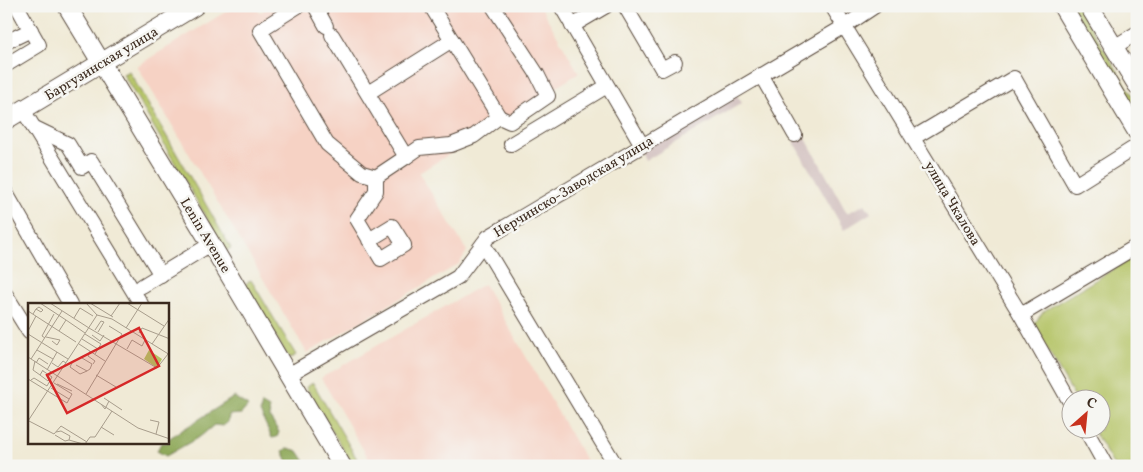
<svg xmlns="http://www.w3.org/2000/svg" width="1143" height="472" font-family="Vollkorn,serif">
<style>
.built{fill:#f6d2c4}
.industrial{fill:#d1bfbe}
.green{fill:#b4c365;stroke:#787642}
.forest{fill:#8fa95a;stroke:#656a3c}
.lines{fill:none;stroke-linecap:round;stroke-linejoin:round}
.minor-casing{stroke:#56473a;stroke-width:16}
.major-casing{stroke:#56473a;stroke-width:20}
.minor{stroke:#fff;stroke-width:14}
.major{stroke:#fff;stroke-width:18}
.labels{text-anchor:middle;stroke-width:5;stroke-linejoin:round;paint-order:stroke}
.street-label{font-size:14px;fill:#3b2a1e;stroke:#f6f6f2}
.inset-road{fill:none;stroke:#a89d8c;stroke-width:1}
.view{fill:#d62828;fill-opacity:0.15;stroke:#d62828;stroke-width:2.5}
.inset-edge{fill:none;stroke:#3b2a1e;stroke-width:2.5}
</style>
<rect width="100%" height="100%" fill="#f6f6f2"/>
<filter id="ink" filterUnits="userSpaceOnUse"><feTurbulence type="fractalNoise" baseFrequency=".02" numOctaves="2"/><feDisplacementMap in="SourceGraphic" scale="10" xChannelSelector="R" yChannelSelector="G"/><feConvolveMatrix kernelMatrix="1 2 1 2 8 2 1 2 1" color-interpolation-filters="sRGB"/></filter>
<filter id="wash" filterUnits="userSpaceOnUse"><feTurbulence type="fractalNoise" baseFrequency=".0096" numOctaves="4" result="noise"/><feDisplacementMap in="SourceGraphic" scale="20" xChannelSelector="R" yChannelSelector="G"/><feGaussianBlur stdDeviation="1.12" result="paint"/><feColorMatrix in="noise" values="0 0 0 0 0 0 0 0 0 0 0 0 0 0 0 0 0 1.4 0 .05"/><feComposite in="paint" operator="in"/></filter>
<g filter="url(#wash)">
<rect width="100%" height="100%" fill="#f0ead6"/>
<g class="built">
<polygon points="235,6 256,6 260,12 270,6 540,6 579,73 419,173 467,251 459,264 307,353 137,66"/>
<polygon points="484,284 589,466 373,466 321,378"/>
</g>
<g class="industrial">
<polygon points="736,94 742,103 645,161 641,151"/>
<polygon points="804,135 847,213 865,204 871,213 844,230 793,141"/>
</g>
<g class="green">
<polygon points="1071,6 1078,6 1137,103 1137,116"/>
<polygon points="129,71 231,248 226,251 123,74"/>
<polygon points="1132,258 1137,275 1137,461 1129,466 1114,466 1093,430 1100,430 1100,400 1076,399 1044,344 1034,324 1044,311"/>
<polygon points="251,280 296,355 289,359 245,284"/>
<polygon points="313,383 361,466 353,466 306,387"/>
</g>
<g class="forest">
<polygon points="234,397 248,406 241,414 229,415 228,422 223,426 214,425 201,436 166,456 157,451 161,443 168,443 168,439"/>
<polygon points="262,404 269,408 270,418 279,432 277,437 272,438 260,412"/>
<polygon points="288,448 298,451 308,466 290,466 283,451"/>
</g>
</g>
<g filter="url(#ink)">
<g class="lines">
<defs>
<g id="minor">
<polyline points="298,6 260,30 327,144 362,173 376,177 406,157"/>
<polyline points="315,6 326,26"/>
<polyline points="496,6 494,8 537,74 548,96 510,122 499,117"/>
<polyline points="561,6 642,145"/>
<polyline points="625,6 662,69 675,62"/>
<polyline points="832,6 1021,315 1070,402"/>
<polyline points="572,26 606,6"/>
<polyline points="332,35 406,157 419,148 451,145 474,136 499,117 431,6"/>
<polyline points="6,42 31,30"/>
<polyline points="1114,47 1137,33"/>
<polyline points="6,65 39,45 17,6"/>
<polyline points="761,75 795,135"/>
<polyline points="368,93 452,40"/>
<polyline points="23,110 141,304"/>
<polyline points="33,127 68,144 82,167 91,161 161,275"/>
<polyline points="913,138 1014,78 1075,185 1137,146"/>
<polyline points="511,144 607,86"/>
<polyline points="6,193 70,304"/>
<polyline points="369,240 392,226 404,245 381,259 357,219 376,191 376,177"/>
<polyline points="483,244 615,464"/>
<polyline points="142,286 211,244"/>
<polyline points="6,295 29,332"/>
<polyline points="1021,315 1137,246"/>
<polyline points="288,375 458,277 488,237 845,26 875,6"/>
<polyline points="1086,430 1106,466"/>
</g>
<g id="major">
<polyline points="67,6 211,244 342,466"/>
<polyline points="1062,6 1137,132"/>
<polyline points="1089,6 1137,85"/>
<polyline points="6,120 195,6"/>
</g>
</defs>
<use href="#minor" class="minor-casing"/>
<use href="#major" class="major-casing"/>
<use href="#minor" class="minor"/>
<use href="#major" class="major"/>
</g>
</g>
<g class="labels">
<g class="street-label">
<text transform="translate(101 63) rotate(-31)" y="5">Баргузинская улица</text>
<text transform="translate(573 186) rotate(-31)" y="5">Нерчинско-Заводская улица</text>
<text transform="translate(953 203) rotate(59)" y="5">улица Чкалова</text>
<text transform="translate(206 235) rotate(59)" y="5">Lenin Avenue</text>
</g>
</g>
<g transform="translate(28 303)">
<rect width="141" height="141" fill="#f0ead6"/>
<path d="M121,47L134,56L129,65L116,56Z" fill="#b4c365"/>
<path class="inset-road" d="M12,0L38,17L31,28M22,0L61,25M58,0L69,12L84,16L142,52M62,0L85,14M99,0L136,23M0,8L48,39M5,11L8,6L11,4L15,7L13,9L8,6M83,13L92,0M46,15L52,5L65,13M38,17L57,30M61,25L129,65M98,25L114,0M67,27L73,18L76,19L70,29M0,28L8,13M111,30L114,25L142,36M0,31L40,56M57,31L73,41L67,51M64,32L72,38L76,32M18,34L32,37L29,42L24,38M17,35L14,33L26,11M54,36L70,46M51,41L77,58M124,41L142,15M99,46L104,37L114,43L117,37M9,47L25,56M62,48L60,53L67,58L65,61M0,54L110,125L142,136M3,56L34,8M7,58L5,67L12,72M8,60L11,55L20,61M24,60L30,64L35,58L38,60M44,60L42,64L52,71L59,68M48,62L59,68L62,66L64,61L54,55M129,65L140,51M15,67L12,72L20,78L22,75M19,67L29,49M68,72L88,84M0,76L39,100L44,91M3,77L6,75L19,83L24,74L15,68M26,80L44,91M29,81L44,88M23,85L41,96M58,91L94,31L81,23M76,95L94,107M73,101L77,106L81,98M122,117L131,119L128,131M0,118L69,12M1,118L26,131L33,123L59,139M73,124L86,132M28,129L33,128L42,133L41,137L55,141M27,132L37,138L41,137M57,141L62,134H67L84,108"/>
<path class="view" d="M111,25L131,63L39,110L19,72Z"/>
<rect width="141" height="141" class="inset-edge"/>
</g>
<rect width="1143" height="472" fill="none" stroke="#f6f6f2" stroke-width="25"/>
<g transform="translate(1086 414) rotate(27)"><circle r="24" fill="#f6f6f2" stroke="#aba49d"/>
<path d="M0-4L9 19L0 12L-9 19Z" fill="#c8321e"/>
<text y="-8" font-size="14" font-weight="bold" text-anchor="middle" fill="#3b2a1e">С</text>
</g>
</svg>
